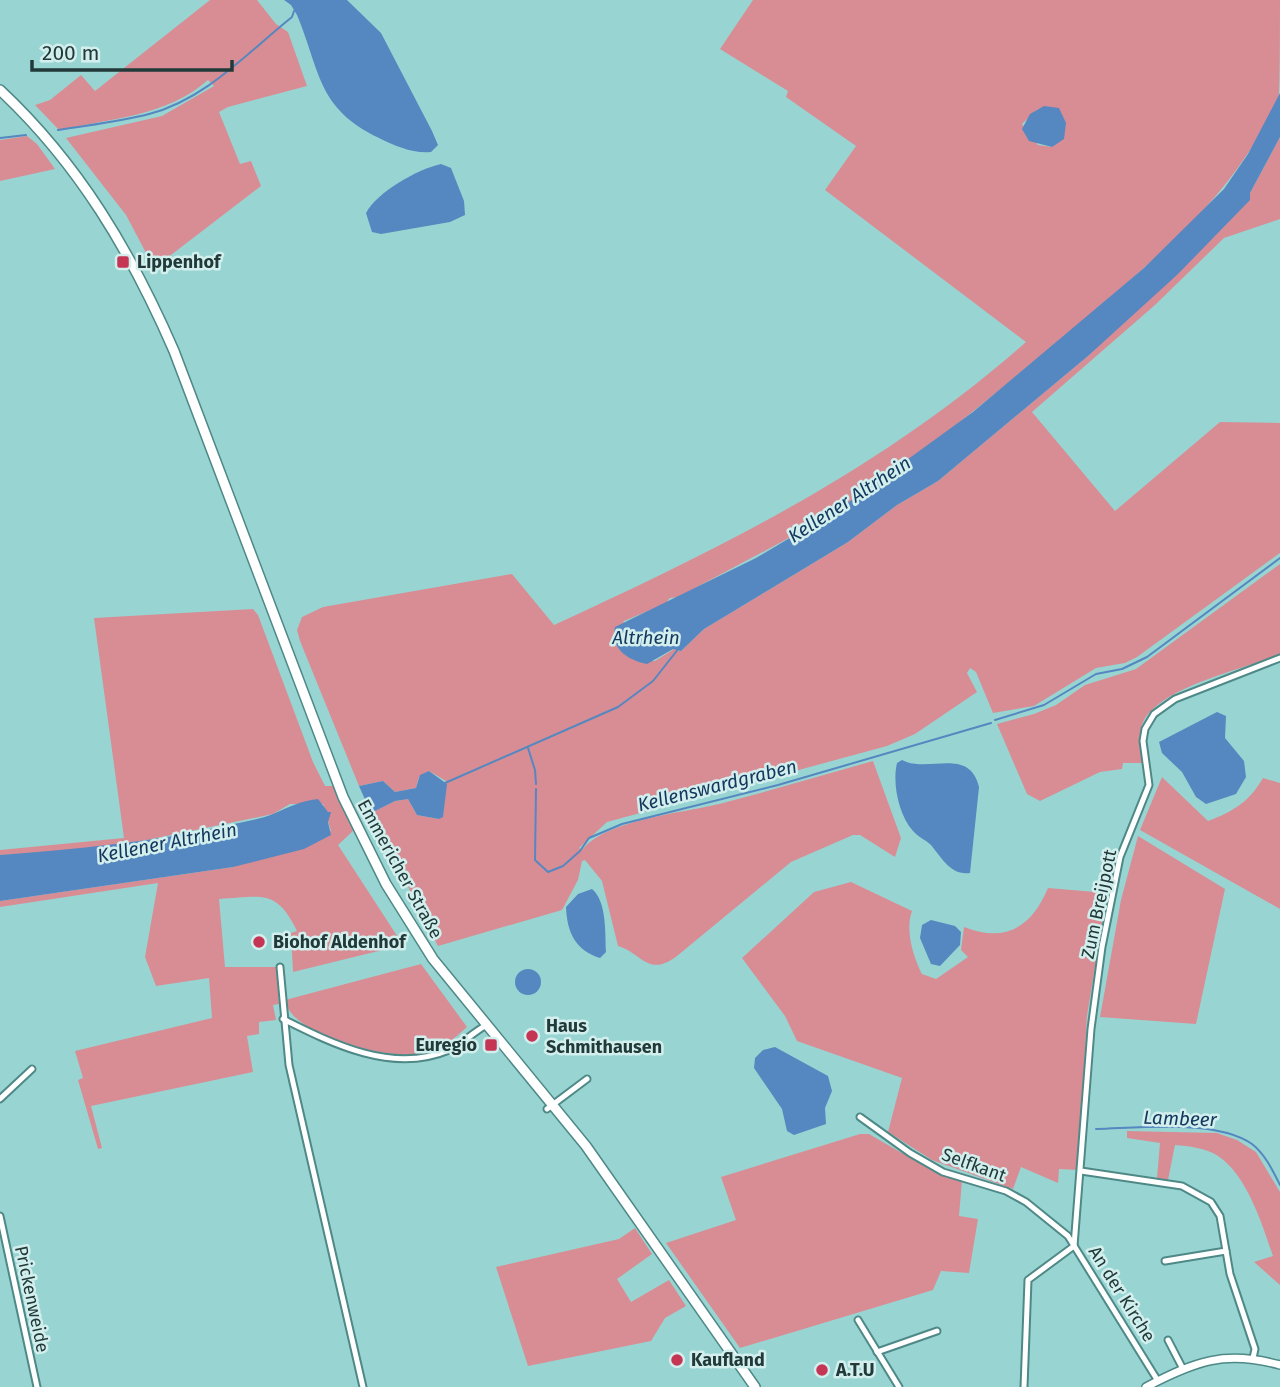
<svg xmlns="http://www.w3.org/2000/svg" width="1280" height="1387" font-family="'Fira Sans',sans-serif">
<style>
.green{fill:#d88d95;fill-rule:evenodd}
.water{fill:#5587c0}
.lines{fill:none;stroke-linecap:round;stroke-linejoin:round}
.stream{stroke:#5587c0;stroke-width:2}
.minor-casing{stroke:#4e8987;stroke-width:9}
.tertiary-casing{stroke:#4e8987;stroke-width:10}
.primary-casing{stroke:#4e8987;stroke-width:12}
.minor{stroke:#fff;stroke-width:5}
.tertiary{stroke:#fff;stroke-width:7}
.primary{stroke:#fff;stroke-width:9}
.poi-dot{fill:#c53554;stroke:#d2efee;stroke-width:2.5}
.labels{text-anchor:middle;stroke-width:5;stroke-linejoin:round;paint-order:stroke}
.poi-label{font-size:18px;font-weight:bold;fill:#213939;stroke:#d2efee;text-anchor:start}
.street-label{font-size:18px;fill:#213939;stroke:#d2efee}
.water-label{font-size:19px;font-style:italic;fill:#13375d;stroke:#d2efee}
</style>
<rect width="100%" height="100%" fill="#98d5d2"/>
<g class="green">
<path d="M210,0H257L276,24L288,32L307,86L228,107L219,112L240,164L251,161L261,186L154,268L126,215L66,138L162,116L214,86L208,80C168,116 109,119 59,130L35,105L50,100L81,75L95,91Z"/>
<path d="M753,0H1280C1280,20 1280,80 1279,95C1240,190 1159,256 1083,320C1005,385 927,453 841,508C788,540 733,567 679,597L670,598L665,604L624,621L615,643C624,659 638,659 655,661L674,649L681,651L704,629L848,542L897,505L938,481L1088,356L1249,200L1250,193L1280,137V219L1224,238L1155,305L1032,412L1115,511L1220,422L1280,423V553L1137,657L1125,663L1096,668L1034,706L993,713L976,672L970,668L967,673L977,692L915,734L887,746L607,822L579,848L582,850C606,819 685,813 723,803C773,790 823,775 873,761L901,838L895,857L860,835H853L791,862L677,956C648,978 642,953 618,946L602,881L585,860L582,861L578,880L562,910L438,946L371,813L395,801L408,799L417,815L439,819L443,816L446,781L429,771L419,777L416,788L395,792L383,781L359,786L300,641L297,630L302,617L323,607L512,574L554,625C727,545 882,469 1026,342L825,190L856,146L786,97L788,91L720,49ZM1038,109L1052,147L1038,145L1022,124Z"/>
<polygon points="27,136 37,144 55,169 0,181 0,140"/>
<path d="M1280,564V654C1243,670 1165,685 1144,720C1137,732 1141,750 1142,763H1123L1122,769L1100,772L1040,801L1027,794L997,724L1034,714L1056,705L1085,685L1136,669Z"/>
<path d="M253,609L258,615L313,762L325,786H334L354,830L338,845L403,945L293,972L291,933L297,931C276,888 262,897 219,899L225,967H276L279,1004L273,1005L276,1020L259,1022V1034L247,1036L253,1072L91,1106L102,1148L98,1149L78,1080L83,1078L75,1051L212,1018L209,978L156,986L145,957L158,883L0,907V901L233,867L331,831L323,804H290L273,814L142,841L66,852L0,855V850L124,838L94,618Z"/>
<path d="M1162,777L1208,821C1234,811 1249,802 1263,778L1280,783V909L1140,830Z"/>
<polygon points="1138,836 1225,889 1196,1024 1100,1017 1121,900"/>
<path d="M851,882L912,911C905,930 913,956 922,974L936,979L968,957L961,950L964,927C1005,943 1031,928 1048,888L1107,893L1087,1016L1078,1170L1059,1169L1058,1183L1021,1167L1013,1189L932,1160L888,1132L902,1078L797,1041L785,1016L742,958L814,892Z"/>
<path d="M421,964L467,1027C455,1038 442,1049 426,1053C394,1062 291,1037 285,1000Z"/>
<path d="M1127,1131L1217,1133L1237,1140L1256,1152L1280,1192V1285L1254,1262L1273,1256C1262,1224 1247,1175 1218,1156C1206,1148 1188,1146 1175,1145L1168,1180L1157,1178L1160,1143L1127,1138Z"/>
<polygon points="860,1134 869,1134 914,1160 962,1181 959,1216 978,1219 969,1273 941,1271 933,1290 740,1348 666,1243 736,1220 721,1177"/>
<polygon points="635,1228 652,1254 617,1279 631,1302 669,1280 686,1306 665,1318 651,1341 528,1366 496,1267 619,1239"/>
</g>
<g class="water">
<path d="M284,0H347L381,33L432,131L438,145L431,152C414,154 395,146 379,138C317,108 321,73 297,15L291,5Z"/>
<path d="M1280,93V137L1250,193V200L1178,274L1088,356L938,481L897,505L848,542L704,629L681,651L673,649L647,664C628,660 610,649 615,627L756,558L842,507L973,412L1144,268L1224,189L1248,154Z"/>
<polygon points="1044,106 1059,108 1066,123 1064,139 1052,147 1029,141 1022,129 1030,114"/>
<path d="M441,164L451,168L464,201L465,215L450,222L381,234L372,232L366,213C377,192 418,169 441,164Z"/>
<polygon points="1217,712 1226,716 1225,738 1244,761 1246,777 1236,794 1206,804 1196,797 1182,772 1162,753 1159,742"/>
<path d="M902,760C928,774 969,746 979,787L970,873C951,876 941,857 931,845C926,840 918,837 913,831C899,815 892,784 897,763Z"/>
<polygon points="429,771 447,784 443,817 439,819 417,815 408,799 395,801 371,813 359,786 383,781 395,792 416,788 420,775"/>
<path d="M318,799L328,812H331L328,822L331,835L304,849L233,867L0,901V855C76,849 151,842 225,826C240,822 258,820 273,814C289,807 300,801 318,799Z"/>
<path d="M592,889C607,901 605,934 606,952L600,958C575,950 567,932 566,907L578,894Z"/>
<polygon points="931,920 955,926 961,932 960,945 940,966 931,964 920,938 922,925"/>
<circle cx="528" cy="982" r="13"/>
<polygon points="775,1047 828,1076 832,1091 825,1108 826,1124 794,1135 787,1131 782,1109 754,1068 755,1058 763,1050"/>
</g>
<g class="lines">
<g class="stream">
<path d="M58,130C88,125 119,122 149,114C205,100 248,52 292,17L294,11"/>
<polyline points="0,138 26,135"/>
<polyline points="995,720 1044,705 1096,674 1122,669 1147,657 1280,558"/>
<polyline points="528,748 535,770 536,784"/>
<polyline points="445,783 618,707 653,681 679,648"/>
<polyline points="536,789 535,860 548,872 563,866 580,851 589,838 622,824 778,785 991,723"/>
<path d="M1096,1129C1139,1128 1217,1119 1252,1144C1265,1154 1273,1171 1280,1185"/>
</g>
<defs>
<g id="minor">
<polyline points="280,967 289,1065 363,1387"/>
<path d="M283,1019C333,1044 393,1074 449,1050C461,1045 472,1033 485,1026"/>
<polyline points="0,1099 32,1069"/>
<polyline points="547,1109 587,1079"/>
<polyline points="860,1117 910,1153 943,1172 1006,1191 1026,1202 1068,1236 1158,1381"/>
<polyline points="1081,1171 1182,1186 1211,1202 1220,1216 1230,1274 1255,1349 1253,1358"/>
<polyline points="0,1216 37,1387"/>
<polyline points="1074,1246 1091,1029 1102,947 1120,857 1149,785 1143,741 1145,729 1154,714 1175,699 1280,658"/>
<polyline points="1165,1261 1226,1251"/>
<polyline points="858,1320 899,1387"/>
<polyline points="1168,1340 1183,1369"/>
<polyline points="877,1352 937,1331"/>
<polyline points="1024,1387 1028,1280 1074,1246"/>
</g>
<path id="tertiary" d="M1146,1387C1196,1361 1225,1350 1280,1365"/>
<path id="primary" d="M0,90C79,164 131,252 174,351L343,797L386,884L433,959L586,1146L755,1387"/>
</defs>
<use href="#minor" class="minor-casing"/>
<use href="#tertiary" class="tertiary-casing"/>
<use href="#primary" class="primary-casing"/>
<use href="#minor" class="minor"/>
<use href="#tertiary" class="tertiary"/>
<use href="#primary" class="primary"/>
</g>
<g class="poi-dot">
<rect x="116" y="255" width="14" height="14" rx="3.5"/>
<circle cx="259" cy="942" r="7"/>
<circle cx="532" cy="1036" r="7"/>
<rect x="484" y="1038" width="14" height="14" rx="3.5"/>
<circle cx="677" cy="1360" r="7"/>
<circle cx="822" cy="1370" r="7"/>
</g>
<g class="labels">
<g class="poi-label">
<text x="137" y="268">Lippenhof</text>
<text x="273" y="948">Biohof Aldenhof</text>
<text x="546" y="1032">Haus<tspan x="546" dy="21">Schmithausen</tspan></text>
<text x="477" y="1051" text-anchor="end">Euregio</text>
<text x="691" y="1366">Kaufland</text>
<text x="836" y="1376">A.T.U</text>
</g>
<g class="street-label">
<text transform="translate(400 869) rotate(61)" y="6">Emmericher Straße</text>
<text transform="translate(1099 904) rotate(-78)" y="6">Zum Breijpott</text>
<text transform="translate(974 1165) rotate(20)" y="6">Selfkant</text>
<text transform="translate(1122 1294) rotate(58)" y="6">An der Kirche</text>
<text transform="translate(32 1299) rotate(78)" y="6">Prickenweide</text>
</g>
<g class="water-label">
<text transform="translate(849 499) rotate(-33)" y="7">Kellener Altrhein</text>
<text x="646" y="644">Altrhein</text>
<text transform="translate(717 785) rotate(-14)" y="7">Kellenswardgraben</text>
<text transform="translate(167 842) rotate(-11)" y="7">Kellener Altrhein</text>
<text transform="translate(1180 1118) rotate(2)" y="7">Lambeer</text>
</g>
</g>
<path d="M32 60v10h200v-10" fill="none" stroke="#213939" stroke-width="3.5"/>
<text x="42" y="60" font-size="21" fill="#213939" stroke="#d2efee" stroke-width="5" paint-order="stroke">200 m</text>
</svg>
